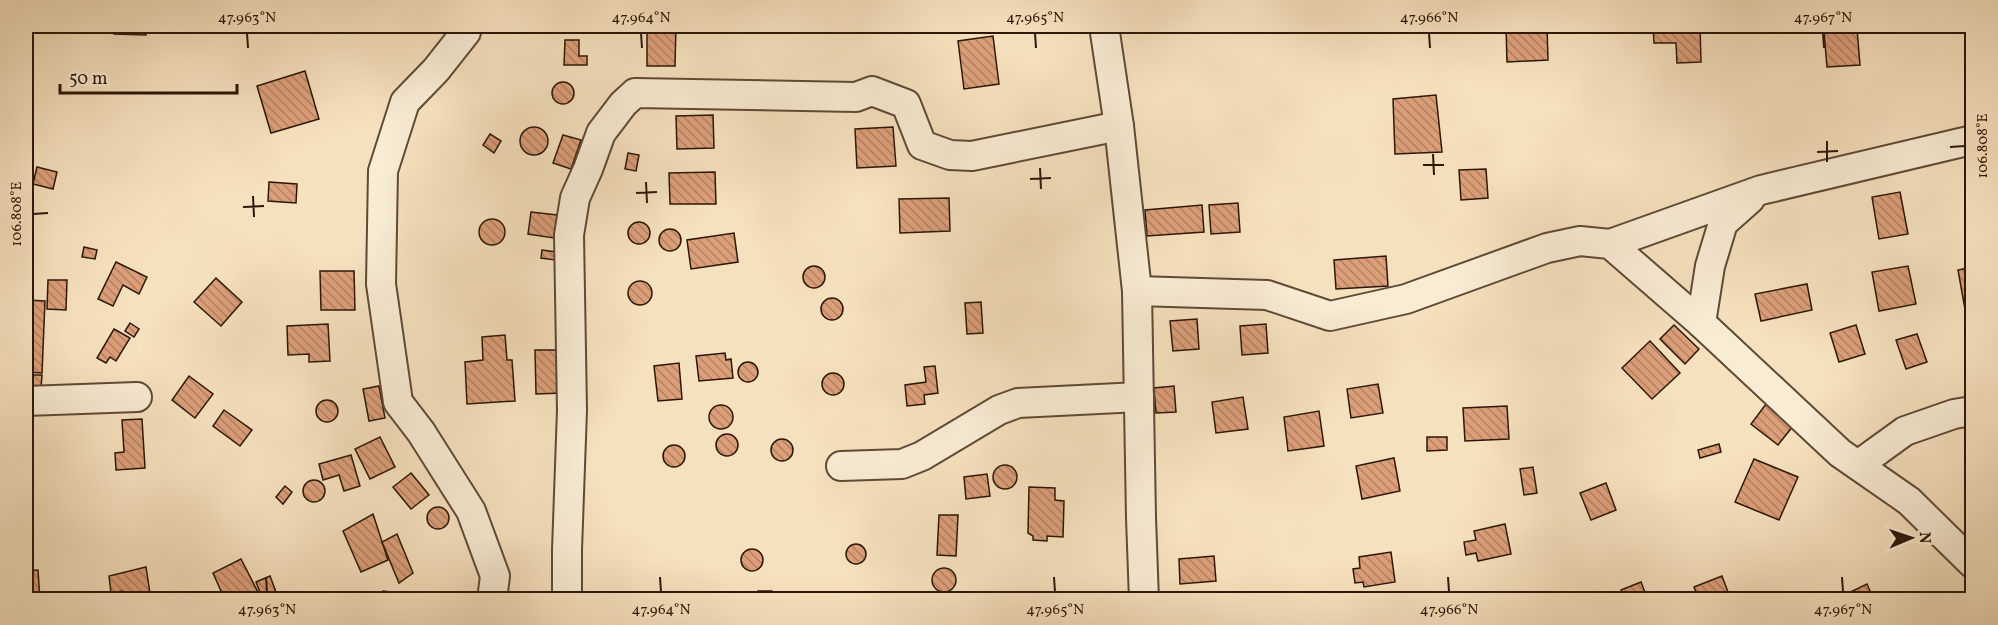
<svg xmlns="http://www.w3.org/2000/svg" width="1998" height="625" font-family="Vollkorn,serif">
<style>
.building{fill:url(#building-back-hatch);stroke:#2c1708;stroke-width:1.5}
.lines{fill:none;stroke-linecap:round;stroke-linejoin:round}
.street-casing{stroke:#5e4a36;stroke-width:32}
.street{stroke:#f9ecd5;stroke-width:28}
.ticks{fill:none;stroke:#2c1708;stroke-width:2}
.neatline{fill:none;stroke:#2c1708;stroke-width:2}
.ticks-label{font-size:15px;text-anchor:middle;fill:#2c1708}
</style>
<defs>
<pattern id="building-back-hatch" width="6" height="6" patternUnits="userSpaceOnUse" patternTransform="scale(1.5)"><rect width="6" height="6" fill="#dc9f7a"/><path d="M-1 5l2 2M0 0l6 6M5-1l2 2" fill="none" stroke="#b38162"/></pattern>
</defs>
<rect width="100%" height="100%" fill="#f6e1be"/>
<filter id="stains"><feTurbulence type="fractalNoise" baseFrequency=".00333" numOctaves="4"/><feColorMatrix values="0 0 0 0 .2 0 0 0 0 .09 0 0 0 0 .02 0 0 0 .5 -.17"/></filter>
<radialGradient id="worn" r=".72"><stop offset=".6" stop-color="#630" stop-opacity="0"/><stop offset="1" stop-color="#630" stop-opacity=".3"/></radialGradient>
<g class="building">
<polygon points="114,26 146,26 146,35 114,34"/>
<polygon points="566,26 583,26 583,33 565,33"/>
<polygon points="647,26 676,26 675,66 647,66"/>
<polygon points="1506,26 1547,26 1548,60 1507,62"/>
<polygon points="1653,26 1700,26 1701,62 1677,63 1676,43 1654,43"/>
<polygon points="1857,29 1860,65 1827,67 1824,32"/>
<polygon points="993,36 999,84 964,89 958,41"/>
<polygon points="565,40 579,40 579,56 587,56 587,65 564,65"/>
<polygon points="305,71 319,119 271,133 257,86"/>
<circle cx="563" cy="93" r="11"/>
<polygon points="1436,95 1442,152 1395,154 1393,99"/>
<polygon points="713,115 714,148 677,149 676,116"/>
<circle cx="534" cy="141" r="14"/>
<polygon points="893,127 896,166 857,168 855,129"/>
<polygon points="490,134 501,141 494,153 483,145"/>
<polygon points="563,135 581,140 571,169 553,163"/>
<polygon points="628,153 639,155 636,171 625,169"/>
<polygon points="37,167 57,172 53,189 33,184"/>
<polygon points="1486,169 1488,198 1461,200 1459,170"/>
<polygon points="715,172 716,204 670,204 669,173"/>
<polygon points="269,182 297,184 296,203 268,201"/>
<polygon points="1900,192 1908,234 1879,239 1872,197"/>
<polygon points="949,198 950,231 900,233 899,199"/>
<polygon points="1238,203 1240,232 1211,234 1209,205"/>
<polygon points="1202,205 1204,232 1147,236 1145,210"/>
<polygon points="531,212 557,215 554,238 528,234"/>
<circle cx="492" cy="232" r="13"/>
<circle cx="639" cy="233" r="11"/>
<circle cx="670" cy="240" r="11"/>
<polygon points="734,233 738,262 691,269 687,240"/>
<polygon points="84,247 97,250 95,259 82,257"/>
<polygon points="542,250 556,252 555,260 541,258"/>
<polygon points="1386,256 1388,286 1336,289 1334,260"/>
<polygon points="116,262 147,277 139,294 123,285 113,306 98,299"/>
<polygon points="1908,266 1916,304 1879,311 1872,272"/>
<circle cx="814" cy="277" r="11"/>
<polygon points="1972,267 1972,314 1966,315 1958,270"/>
<polygon points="320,271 354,271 355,310 321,310"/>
<polygon points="216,278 242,302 221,326 194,302"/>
<polygon points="48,280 67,280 66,310 47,309"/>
<circle cx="640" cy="293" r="12"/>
<polygon points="1807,284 1812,310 1761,321 1755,294"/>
<circle cx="832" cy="309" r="11"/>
<polygon points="26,300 45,301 42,373 26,372"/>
<polygon points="981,302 983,333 967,334 965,303"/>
<polygon points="1197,319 1199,349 1173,351 1170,321"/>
<polygon points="130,323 139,329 134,337 125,331"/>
<polygon points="328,324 330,361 309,362 309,354 288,355 287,326"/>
<polygon points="1266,324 1268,353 1242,355 1240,326"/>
<polygon points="1674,325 1699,349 1685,364 1660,339"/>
<polygon points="1856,325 1865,354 1839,362 1830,333"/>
<polygon points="114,329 130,338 116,361 110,357 106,363 97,358"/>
<polygon points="1917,334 1927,362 1906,369 1896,340"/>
<polygon points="505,335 507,360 512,360 515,401 467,404 465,362 483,360 482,337"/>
<polygon points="1650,341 1680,373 1652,399 1622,368"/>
<polygon points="535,350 561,350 562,393 536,394"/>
<polygon points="725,353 726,360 731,359 733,378 699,381 696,356"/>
<circle cx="748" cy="372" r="10"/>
<polygon points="679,363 682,399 658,401 654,366"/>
<polygon points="935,366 938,393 924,395 925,404 907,406 905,385 926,382 924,367"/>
<circle cx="833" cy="384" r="11"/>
<polygon points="26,375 42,375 41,388 26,388"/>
<polygon points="189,376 213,394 195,418 172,400"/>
<polygon points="1378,384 1383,413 1351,418 1347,389"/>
<polygon points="379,386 385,418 369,421 363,389"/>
<polygon points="1174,386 1176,412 1156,413 1154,388"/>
<polygon points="1243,397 1248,429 1216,433 1212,402"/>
<circle cx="327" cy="411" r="11"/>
<polygon points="1766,404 1793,426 1778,445 1751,424"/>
<circle cx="721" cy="417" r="12"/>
<polygon points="1507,406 1509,439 1465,441 1463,408"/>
<polygon points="224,410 252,430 240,446 213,426"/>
<polygon points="1319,411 1324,446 1288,451 1284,417"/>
<polygon points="142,419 145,468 116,470 115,453 124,452 122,420"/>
<circle cx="727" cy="445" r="11"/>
<polygon points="380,437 395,467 370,479 355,449"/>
<polygon points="1427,437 1447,437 1447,450 1427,451"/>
<circle cx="782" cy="450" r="11"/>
<polygon points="1719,444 1721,452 1700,458 1698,450"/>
<circle cx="674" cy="456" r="11"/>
<polygon points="351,455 360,486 344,491 339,475 323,480 319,464"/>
<polygon points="1394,458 1400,491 1362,499 1356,466"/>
<polygon points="1754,459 1798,477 1779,520 1735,502"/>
<circle cx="1005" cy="477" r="12"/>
<polygon points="1533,467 1537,493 1524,495 1520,469"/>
<polygon points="411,473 429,495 411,509 393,487"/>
<polygon points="987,474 990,496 966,499 964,477"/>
<circle cx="314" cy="491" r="11"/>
<polygon points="1606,483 1616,510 1591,520 1580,493"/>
<polygon points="285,486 292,492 283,504 276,497"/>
<polygon points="1029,487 1055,488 1055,500 1064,501 1063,537 1047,536 1047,541 1033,540 1033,536 1028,533"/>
<circle cx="438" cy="518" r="11"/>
<polygon points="373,514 388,560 361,572 343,531"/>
<polygon points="939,515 958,515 956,556 937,555"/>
<polygon points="1505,524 1511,554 1478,561 1476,553 1466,555 1464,542 1476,540 1474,531"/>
<polygon points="397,534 413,573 399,583 382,542"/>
<circle cx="856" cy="554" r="10"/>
<circle cx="752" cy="560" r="11"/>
<polygon points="1391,552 1395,582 1364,587 1363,582 1355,583 1353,569 1360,568 1359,557"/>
<polygon points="1214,556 1216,581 1180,584 1179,559"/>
<polygon points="241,559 261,598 258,600 225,600 213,573"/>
<polygon points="146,567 151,600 124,600 122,591 111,593 109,576"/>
<circle cx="944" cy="580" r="12"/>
<polygon points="38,570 40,600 26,600 26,571"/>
<polygon points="270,576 279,600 263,600 256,582"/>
<polygon points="1722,576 1731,600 1699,600 1694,587"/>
<polygon points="1641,582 1648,600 1625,600 1621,590"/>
<polygon points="1867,584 1874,600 1834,600"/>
<polygon points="383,591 390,592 396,600 375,600 377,596"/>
<polygon points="758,591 772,591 773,600 758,600"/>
</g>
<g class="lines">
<defs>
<g id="street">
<polyline points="467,26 466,32 436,70 405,102 383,171 381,284 398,402 421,432 471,511 495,576 492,600"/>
<polyline points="1104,26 1119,126 1137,291 1141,518 1144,600"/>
<polyline points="1610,244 1761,190 1972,140"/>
<polyline points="1137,291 1267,295 1330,316 1406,299 1547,248 1580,241 1610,244 1701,323 1840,453 1909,501 1972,563"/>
<polyline points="1701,323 1710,266 1723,223 1750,199"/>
<polyline points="26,401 137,397"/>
<polyline points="1858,465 1905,431 1954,414 1972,411"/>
<polyline points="841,466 902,464 922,456 999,410 1018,403 1139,397"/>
<polyline points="567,600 567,550 572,410 569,235 575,198 588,169 601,133 623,104 635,93 856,97 872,91 906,104 922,145 950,155 972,156 1119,126"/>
</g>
</defs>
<use href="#street" class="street-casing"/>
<use href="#street" class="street"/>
</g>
<path class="ticks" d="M247,33L248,48M641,33L642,48M1035,33L1036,48M1429,33L1430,48M1823,33L1824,48M1827,141V162M1950,147L1965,146M1817,152L1838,151M1433,154L1434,175M1423,165H1444M1040,168L1041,189M1030,179L1051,178M646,182L647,203M636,193L657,192M253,196L254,217M243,207L264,206M33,214L48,213M266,577L267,592M660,577L661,592M1054,577L1055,592M1448,577L1449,592M1842,577L1843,592"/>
<rect width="1998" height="625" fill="none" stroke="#f6e1be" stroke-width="66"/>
<g transform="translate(1911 538) rotate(88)" stroke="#f9ecd5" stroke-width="4.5" paint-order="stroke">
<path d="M0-4.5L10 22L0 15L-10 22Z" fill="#2c1708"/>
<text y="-9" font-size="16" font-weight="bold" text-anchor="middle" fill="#2c1708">N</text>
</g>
<path d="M60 84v9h177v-9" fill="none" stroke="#2c1708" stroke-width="3"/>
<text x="69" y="84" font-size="18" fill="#2c1708" stroke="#f9ecd5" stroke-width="4.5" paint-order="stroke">50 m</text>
<rect x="33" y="33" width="1932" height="559" class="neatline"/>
<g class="ticks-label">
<text x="247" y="22">47.963°N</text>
<text x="641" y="22">47.964°N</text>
<text x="1035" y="22">47.965°N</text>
<text x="1429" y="22">47.966°N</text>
<text x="1823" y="22">47.967°N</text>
<text transform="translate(1982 146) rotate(-90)" y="5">106.808°E</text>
<text transform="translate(16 214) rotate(-90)" y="5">106.808°E</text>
<text x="267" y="614">47.963°N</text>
<text x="661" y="614">47.964°N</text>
<text x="1055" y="614">47.965°N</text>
<text x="1449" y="614">47.966°N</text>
<text x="1843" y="614">47.967°N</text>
</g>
<rect width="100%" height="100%" filter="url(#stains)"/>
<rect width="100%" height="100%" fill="url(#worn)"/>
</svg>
